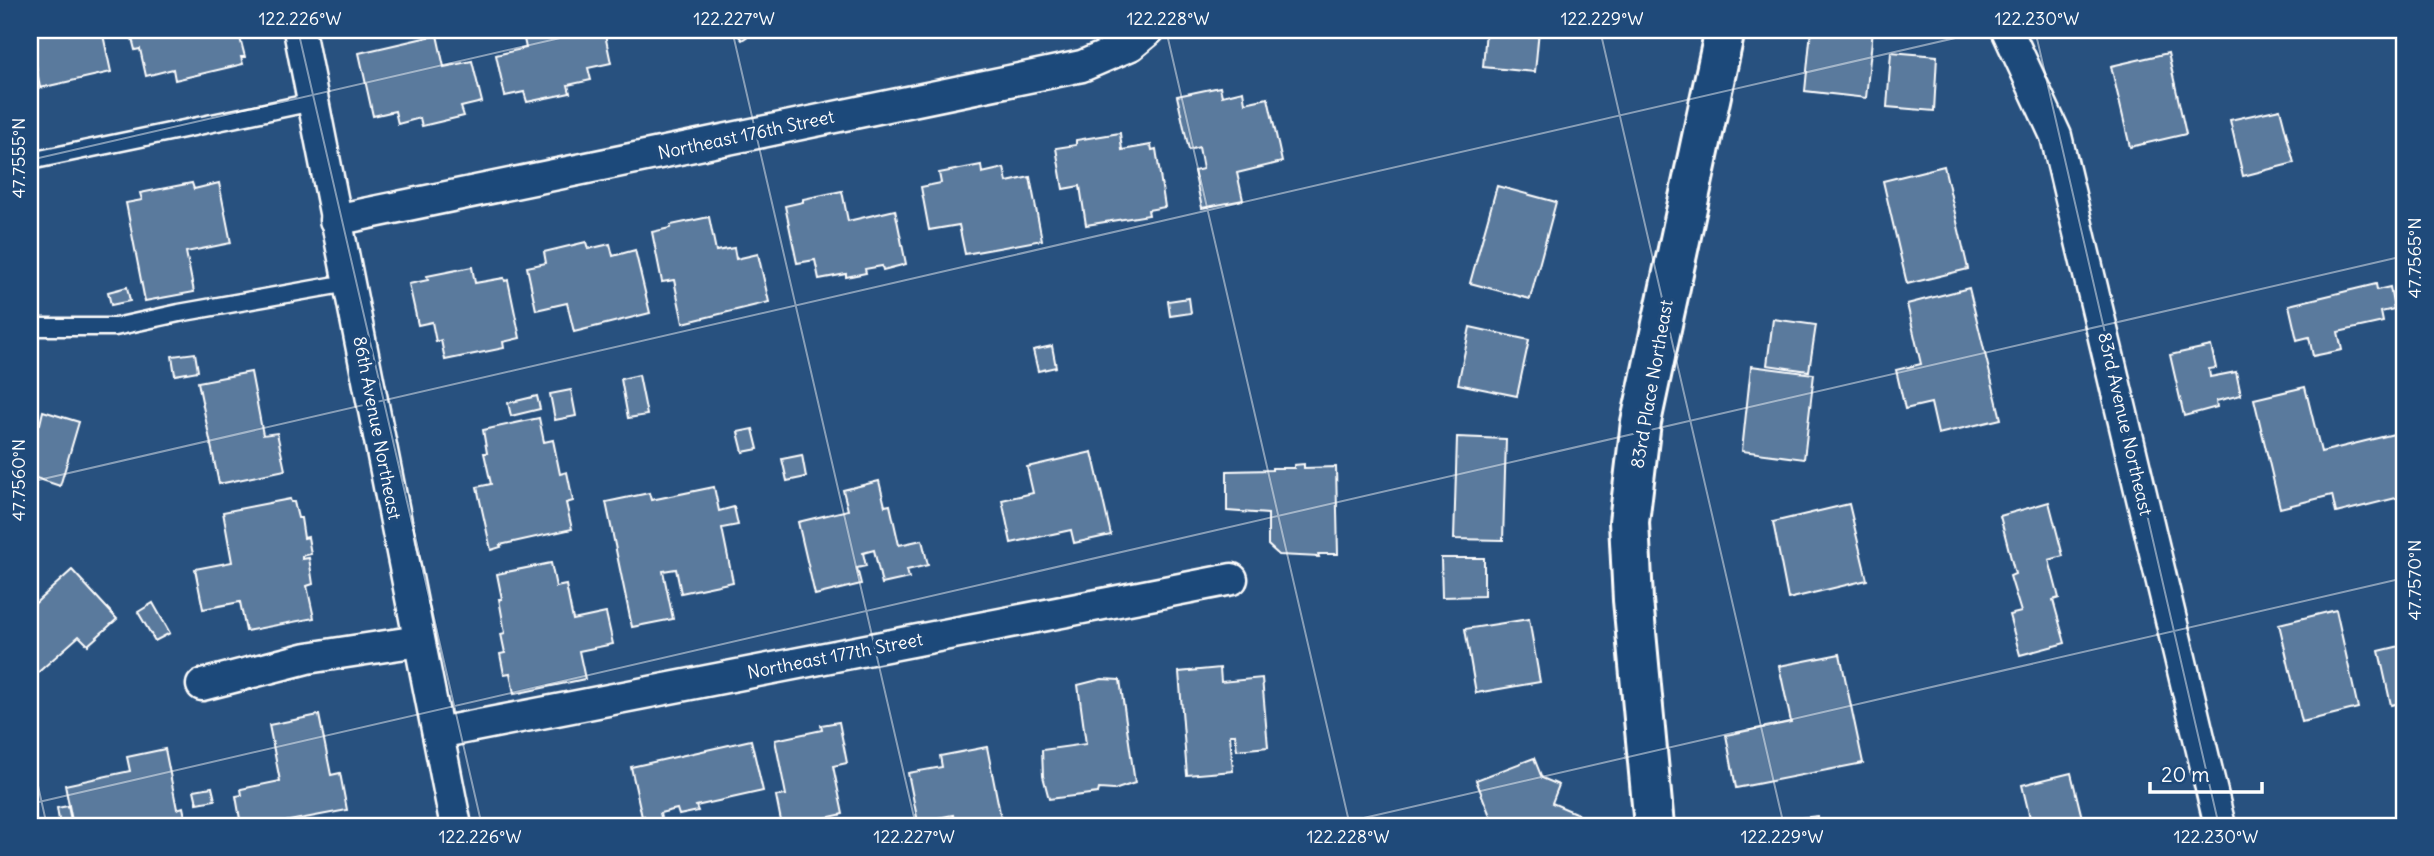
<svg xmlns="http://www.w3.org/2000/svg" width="2434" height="856" font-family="Delius,sans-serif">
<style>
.building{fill:#5a7a9d;stroke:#fff;stroke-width:2}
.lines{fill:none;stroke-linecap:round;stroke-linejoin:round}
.lane-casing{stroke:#fff;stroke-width:21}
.street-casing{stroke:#fff;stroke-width:35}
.secondary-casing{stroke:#fff;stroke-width:44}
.lane{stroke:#1f4a7a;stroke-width:16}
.street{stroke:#1f4a7a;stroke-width:30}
.secondary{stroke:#1f4a7a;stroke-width:38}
.ticks{fill:none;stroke:#fff;stroke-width:2;stroke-opacity:0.45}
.labels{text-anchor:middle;stroke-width:7;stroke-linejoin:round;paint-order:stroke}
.street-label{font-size:18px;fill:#fff;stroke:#1f4a7a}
.neatline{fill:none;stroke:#fff;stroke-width:2.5}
.ticks-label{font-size:18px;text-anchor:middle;fill:#fff}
</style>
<rect width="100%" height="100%" fill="#28517f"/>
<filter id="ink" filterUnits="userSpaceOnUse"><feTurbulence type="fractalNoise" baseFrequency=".0143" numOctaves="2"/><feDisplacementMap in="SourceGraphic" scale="14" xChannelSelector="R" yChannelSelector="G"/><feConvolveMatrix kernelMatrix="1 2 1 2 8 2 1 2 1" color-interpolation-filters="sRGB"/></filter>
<g filter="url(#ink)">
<g class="building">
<polygon points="30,30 102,30 111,72 40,88"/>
<polygon points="130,30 238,30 245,57 241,57 243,64 175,80 173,69 146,76 140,49 135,50"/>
<polygon points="522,30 604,30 611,63 588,68 591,80 568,85 570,93 527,102 524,92 505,96 496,55 526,48"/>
<polygon points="734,30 757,30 742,40"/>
<polygon points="1486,30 1539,30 1535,72 1483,67"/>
<polygon points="1811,30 1873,30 1866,98 1805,91"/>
<polygon points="437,35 444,67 472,61 482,102 461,107 464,116 422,126 420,118 398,124 395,111 373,116 359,53"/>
<polygon points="1891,52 1937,56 1934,111 1887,107"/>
<polygon points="2168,53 2186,134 2130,147 2111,66"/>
<polygon points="1220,87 1222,96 1243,91 1245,103 1268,98 1282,162 1237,173 1243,200 1202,208 1194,171 1203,169 1199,147 1189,150 1177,96"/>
<polygon points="2280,109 2294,163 2243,176 2230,120"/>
<polygon points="1120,133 1122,150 1151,145 1152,150 1156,149 1165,207 1148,210 1149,215 1086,225 1080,186 1063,189 1056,148 1076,145 1076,140"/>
<polygon points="981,165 982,173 1004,168 1007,182 1030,177 1042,240 965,254 959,225 929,230 921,187 941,183 939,173"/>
<polygon points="1944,166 1968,269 1907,284 1883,181"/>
<polygon points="192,183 194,189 219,183 231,243 186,252 194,292 145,301 126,203 142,200 140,193"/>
<polygon points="1497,186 1556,202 1530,299 1470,283"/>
<polygon points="842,191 848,221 895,210 906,264 883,270 882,266 865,269 866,273 846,277 846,274 819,279 815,260 797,263 785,206 803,202 803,199"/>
<polygon points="709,217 716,251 734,248 736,259 758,254 769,302 683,323 674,280 662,282 652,232 670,228 671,225"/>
<polygon points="586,242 588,249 610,244 613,256 635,250 650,313 574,332 567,303 536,310 527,267 546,263 544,252"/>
<polygon points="472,267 475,283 504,278 505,281 508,280 520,338 503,342 504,348 445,360 441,340 436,342 432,322 418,325 409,284 428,280 427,276"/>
<polygon points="2376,284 2377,290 2390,287 2394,309 2381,312 2383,322 2338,332 2342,350 2313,356 2309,337 2297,340 2289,305"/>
<polygon points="127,287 130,301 111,305 108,292"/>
<polygon points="1969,288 2001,419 1938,434 1931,403 1905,409 1896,370 1921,364 1907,304"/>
<polygon points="1189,298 1191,313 1170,316 1168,301"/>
<polygon points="1773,319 1816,325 1809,371 1767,365"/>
<polygon points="1470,327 1529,340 1517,396 1458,384"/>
<polygon points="1052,346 1056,367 1038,371 1033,350"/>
<polygon points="2211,346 2216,368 2209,369 2210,377 2236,372 2241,395 2216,401 2217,407 2184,416 2170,355"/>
<polygon points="195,353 198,371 175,375 172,356"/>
<polygon points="1751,366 1814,374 1804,459 1742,451"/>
<polygon points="251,372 263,435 277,433 285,470 219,484 198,382"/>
<polygon points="639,375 647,415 628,418 621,379"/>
<polygon points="2305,387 2321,452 2398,433 2404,461 2404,496 2336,513 2332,495 2280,508 2254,399"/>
<polygon points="571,390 576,416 555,420 550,394"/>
<polygon points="537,396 540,409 511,416 508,403"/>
<polygon points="43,411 79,422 60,486 30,476 30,421 40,424"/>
<polygon points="539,418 544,442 553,440 560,474 567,472 573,501 566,503 572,529 500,545 501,547 491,550 477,487 491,484 484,453 487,453 483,430"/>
<polygon points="753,429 758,449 743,452 738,432"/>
<polygon points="1457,437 1506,439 1503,540 1454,539"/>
<polygon points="1092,452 1111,535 1074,543 1071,530 1011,543 1002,500 1033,493 1027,467"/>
<polygon points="802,455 806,477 787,481 782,459"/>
<polygon points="1304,464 1304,468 1336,467 1338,554 1318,554 1319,557 1279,555 1268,545 1268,514 1227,511 1227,471 1272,470 1272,468 1294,468 1294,465"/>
<polygon points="879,481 885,506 890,505 899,545 922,540 928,565 907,570 909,578 882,584 874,550 863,553 866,566 857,568 861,584 815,595 798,522 848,510 843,490"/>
<polygon points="714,487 719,511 734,507 738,525 722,528 733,582 681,593 676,569 663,571 673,619 632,627 606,502 649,493 651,500"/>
<polygon points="290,499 291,502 294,502 298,518 301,518 304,538 308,537 311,554 302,556 302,559 309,558 313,584 307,586 314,618 246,631 240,602 203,609 195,569 232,562 223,512"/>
<polygon points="2049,502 2063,556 2049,560 2059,598 2053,600 2065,643 2020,655 2009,615 2021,612 2010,576 2015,574 2000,516"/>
<polygon points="1849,504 1867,580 1788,599 1773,522"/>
<polygon points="1441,558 1484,558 1484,596 1442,597"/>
<polygon points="551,563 556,587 566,585 573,620 606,613 613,644 579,651 585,679 514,694 510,673 504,674 500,654 505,653 501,634 505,633 499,599 502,599 497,574"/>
<polygon points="72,570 117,619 88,645 79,636 34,676 30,671 30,608"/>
<polygon points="153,603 170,633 155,641 138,612"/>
<polygon points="2336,610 2358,708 2302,722 2279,624"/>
<polygon points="1529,619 1540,682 1476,693 1465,629"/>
<polygon points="2404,645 2404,702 2391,705 2379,651"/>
<polygon points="1840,654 1863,763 1736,788 1726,735 1791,722 1779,666"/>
<polygon points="1220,668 1221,682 1262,678 1268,747 1237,750 1235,734 1230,735 1233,771 1187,775 1179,672"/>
<polygon points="1102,679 1120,680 1135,783 1114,790 1099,789 1098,793 1049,799 1043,776 1042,750 1086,744 1078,685"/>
<polygon points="319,715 331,775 340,773 347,810 263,826 241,825 236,796 242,795 241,789 280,781 269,725"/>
<polygon points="839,722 847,763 833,766 843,814 821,819 823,826 782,826 776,796 786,795 775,740 822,730 821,725"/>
<polygon points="751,740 763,791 696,806 698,811 679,815 677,809 660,813 663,826 646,826 644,816 642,817 631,767"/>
<polygon points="987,747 1001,818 959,826 955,826 953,815 918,822 908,773 942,767 940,756"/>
<polygon points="165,749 177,809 183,807 187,826 73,826 65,785 130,771 127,757"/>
<polygon points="1534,758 1542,778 1559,785 1552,803 1578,814 1573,826 1494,826 1476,780"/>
<polygon points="2071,773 2084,826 2032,826 2022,785"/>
<polygon points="212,787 215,800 197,803 194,790"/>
<polygon points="68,806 72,825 60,826 57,808"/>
<polygon points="1818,816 1819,826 1737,826 1737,825"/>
</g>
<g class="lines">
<defs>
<g id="lane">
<polyline points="40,159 313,102"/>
<polyline points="30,327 115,327 179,313 348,283"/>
</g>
<g id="street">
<polyline points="299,30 456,826"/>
<polyline points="2007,30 2056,136 2220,826"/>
<polyline points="335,220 1082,66 1131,45 1149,30"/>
<polyline points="202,685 307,658 419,641"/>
<polyline points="438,733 1232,579"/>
</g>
<polyline id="secondary" points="1654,826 1633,600 1629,522 1641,422 1725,30"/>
</defs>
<use href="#lane" class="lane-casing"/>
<use href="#street" class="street-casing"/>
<use href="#secondary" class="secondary-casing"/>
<use href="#lane" class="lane"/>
<use href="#street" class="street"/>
<use href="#secondary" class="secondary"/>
</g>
</g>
<path class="ticks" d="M298,30L482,826M732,30L916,826M1166,30L1350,826M1600,30L1784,826M2035,30L2219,826M30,160L595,30M30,482L1990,30M30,750L47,826M30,804L2404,256M1329,826L2404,578"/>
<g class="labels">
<g class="street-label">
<text transform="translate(746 135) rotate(-12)" y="6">Northeast 176th Street</text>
<text transform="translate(1652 384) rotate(-80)" y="6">83rd Place Northeast</text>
<text transform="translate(2125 424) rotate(77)" y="6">83rd Avenue Northeast</text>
<text transform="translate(377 428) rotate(79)" y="6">86th Avenue Northeast</text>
<text transform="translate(835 656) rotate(-11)" y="6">Northeast 177th Street</text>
</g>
</g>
<rect width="2434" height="856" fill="none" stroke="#1f4a7a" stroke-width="77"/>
<path d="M2150 782v10h112v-10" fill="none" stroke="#ffffff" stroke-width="3.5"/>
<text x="2161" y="782" font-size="21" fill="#ffffff" stroke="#1f4a7a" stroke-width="5" paint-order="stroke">20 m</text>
<rect x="38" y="38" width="2358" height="780" class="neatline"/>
<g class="ticks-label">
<text x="300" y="25">122.226°W</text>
<text x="734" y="25">122.227°W</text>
<text x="1168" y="25">122.228°W</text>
<text x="1602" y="25">122.229°W</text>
<text x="2037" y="25">122.230°W</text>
<text transform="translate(19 158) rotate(-90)" y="6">47.7555°N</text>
<text transform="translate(2415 258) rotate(-90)" y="6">47.7565°N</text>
<text transform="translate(19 480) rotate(-90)" y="6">47.7560°N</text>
<text transform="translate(2415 580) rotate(-90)" y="6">47.7570°N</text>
<text x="480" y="843">122.226°W</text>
<text x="914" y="843">122.227°W</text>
<text x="1348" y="843">122.228°W</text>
<text x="1782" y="843">122.229°W</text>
<text x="2216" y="843">122.230°W</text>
</g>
</svg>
